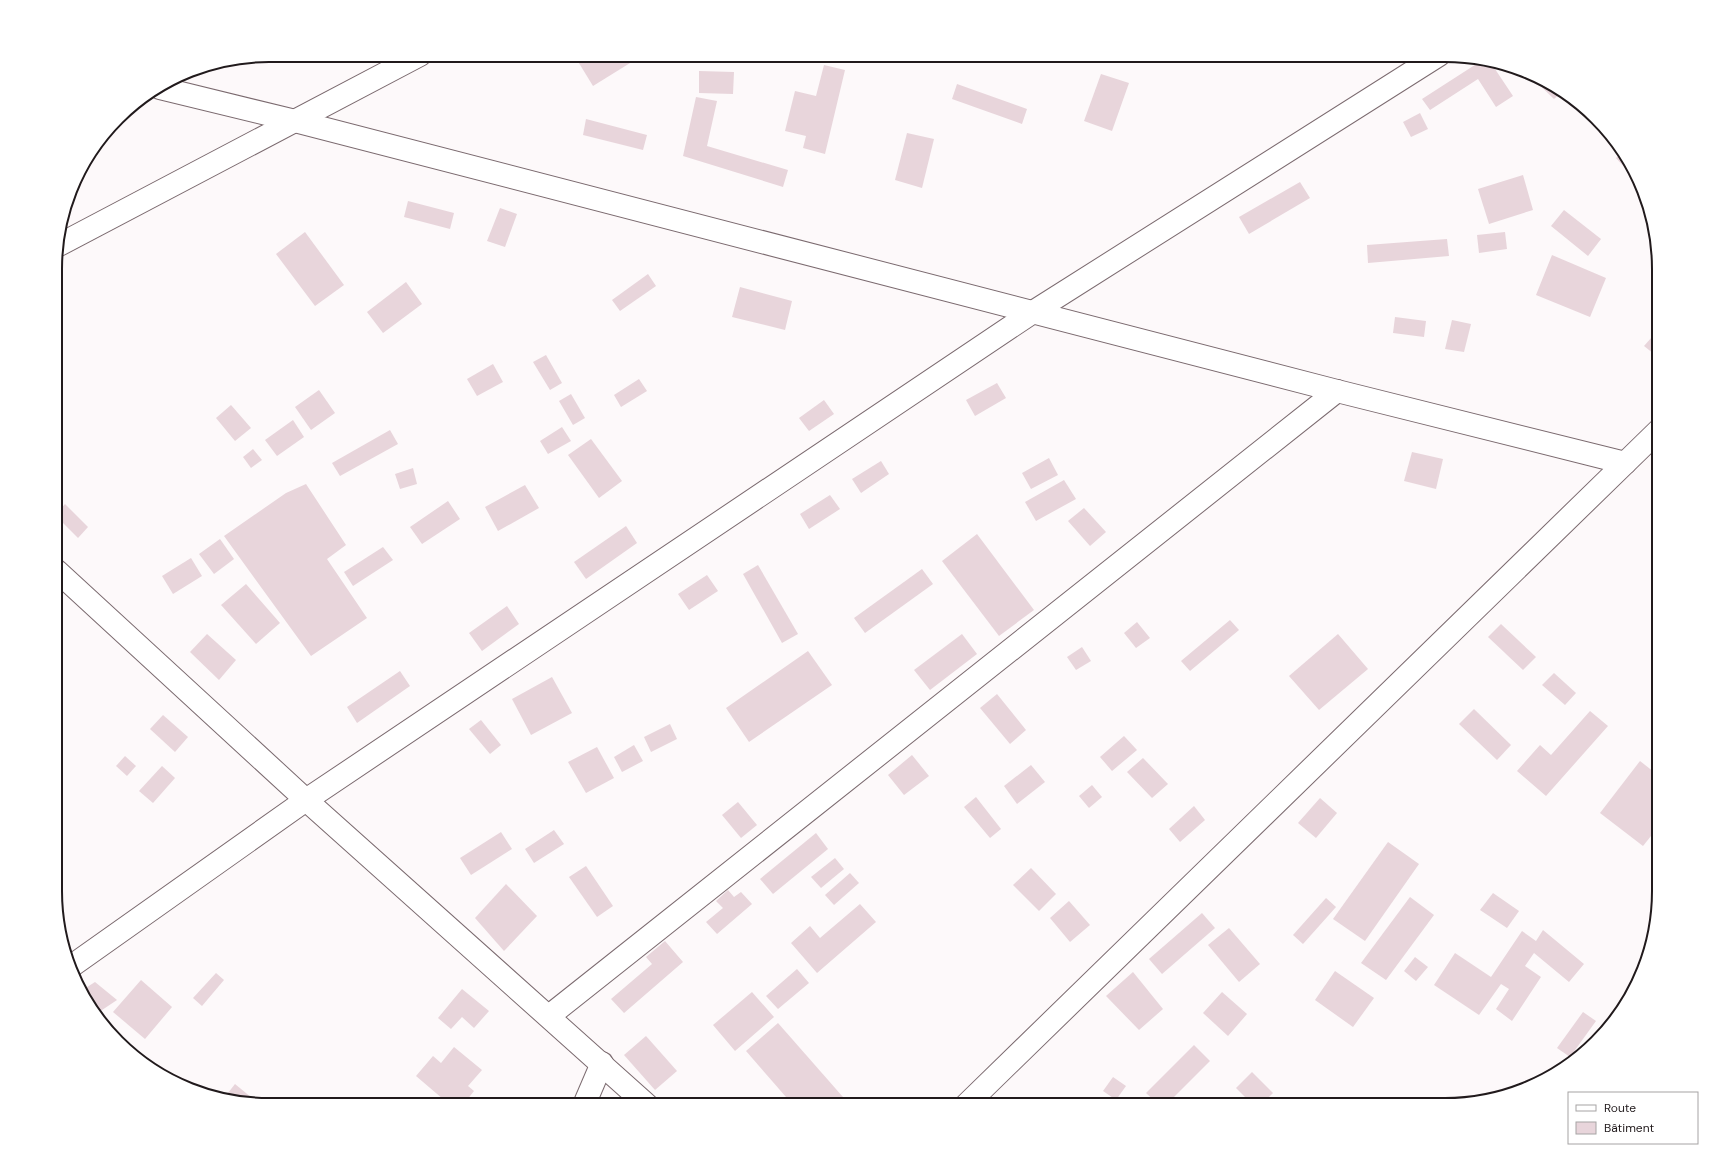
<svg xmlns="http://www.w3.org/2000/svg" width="1714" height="1160" font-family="'DM Sans',sans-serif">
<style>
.building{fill:#e8d5db}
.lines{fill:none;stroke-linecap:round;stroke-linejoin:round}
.street-casing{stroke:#7b6a6f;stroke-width:24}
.secondary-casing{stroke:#7b6a6f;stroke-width:24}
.street{stroke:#fff;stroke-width:22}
.secondary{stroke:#fff;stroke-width:22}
.rim{fill:none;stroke:#211a1c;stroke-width:2}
</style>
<rect width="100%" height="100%" fill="#fdf9fa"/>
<g class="building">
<polygon points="574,55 643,55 593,86"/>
<polygon points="1042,55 1062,55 1059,61"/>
<polygon points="1481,61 1502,64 1495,69 1513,96 1496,107 1478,79 1430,110 1422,99"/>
<polygon points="824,65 845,70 825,154 803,148 806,136 785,131 795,91 816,96"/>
<polygon points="699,71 734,72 733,94 699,93"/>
<polygon points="1101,74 1129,83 1112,131 1084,121"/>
<polygon points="1528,74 1563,91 1554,99"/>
<polygon points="957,84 1027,109 1022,124 952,99"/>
<polygon points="696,97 717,101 707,146 788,170 783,187 683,156"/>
<polygon points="1420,113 1428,129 1411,137 1403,122"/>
<polygon points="586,119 647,135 643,150 583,135"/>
<polygon points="907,133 934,139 922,188 895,180"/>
<polygon points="1623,152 1630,162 1637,178 1635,179 1616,158"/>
<polygon points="1523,175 1533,210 1489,224 1478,189"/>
<polygon points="1300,182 1310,198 1249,234 1239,217"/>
<polygon points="408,201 454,213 450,229 404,217"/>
<polygon points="500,208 517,214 505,247 487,241"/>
<polygon points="1564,210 1601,239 1588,256 1551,226"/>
<polygon points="305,232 344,285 315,306 276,254"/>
<polygon points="1505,232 1507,249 1479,253 1477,235"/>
<polygon points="1447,239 1449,256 1368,263 1367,245"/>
<polygon points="1552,255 1606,278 1590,317 1536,295"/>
<polygon points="648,274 656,286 620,311 612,300"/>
<polygon points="406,282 422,304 383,333 367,312"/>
<polygon points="740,287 792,301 785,330 732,317"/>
<polygon points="1395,317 1426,321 1424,337 1393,333"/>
<polygon points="1452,320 1471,324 1464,352 1445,349"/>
<polygon points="1659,329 1659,358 1644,346"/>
<polygon points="546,355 562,383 550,390 533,362"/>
<polygon points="493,364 503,382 477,396 467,379"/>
<polygon points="639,379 647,391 621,407 614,395"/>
<polygon points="997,383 1006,398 975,416 966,400"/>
<polygon points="319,390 335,413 311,430 295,407"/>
<polygon points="571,394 585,418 573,425 559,401"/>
<polygon points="824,400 834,414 809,431 799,418"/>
<polygon points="231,405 251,428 235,441 216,418"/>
<polygon points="293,420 304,437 277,456 265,440"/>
<polygon points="562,427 571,441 548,454 540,441"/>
<polygon points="390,430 398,444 340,476 332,463"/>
<polygon points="591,439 622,481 599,498 568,455"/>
<polygon points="253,449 262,460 251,468 243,457"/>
<polygon points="1412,452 1443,459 1436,489 1404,481"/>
<polygon points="1049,458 1058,475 1031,489 1022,473"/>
<polygon points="881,461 889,474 861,493 852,479"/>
<polygon points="413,468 417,484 400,489 395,474"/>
<polygon points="1064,480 1076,499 1036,521 1025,502"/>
<polygon points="306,484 346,545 327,559 367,618 311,656 224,536 286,493"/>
<polygon points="525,485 539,508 498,531 485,507"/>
<polygon points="830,495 840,509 809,529 800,514"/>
<polygon points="448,501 460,519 422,544 410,527"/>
<polygon points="65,504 88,527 78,538 57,517 57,513"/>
<polygon points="1084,508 1106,532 1090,546 1068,521"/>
<polygon points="626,526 637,543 586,579 574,562"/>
<polygon points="977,534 1034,610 999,636 942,561"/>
<polygon points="220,539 234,559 214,574 199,554"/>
<polygon points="383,547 393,560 353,586 344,572"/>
<polygon points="191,558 202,576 173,594 162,576"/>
<polygon points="758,565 798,634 782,643 743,574"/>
<polygon points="922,569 933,584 865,633 854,618"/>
<polygon points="707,575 718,591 689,610 678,594"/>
<polygon points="246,584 280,623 256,644 221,605"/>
<polygon points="507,606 519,624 482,651 469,633"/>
<polygon points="1230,620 1239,630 1190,671 1181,661"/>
<polygon points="1137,622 1150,638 1136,648 1124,633"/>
<polygon points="1501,624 1536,657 1523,670 1488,637"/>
<polygon points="207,634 236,660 219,680 190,652"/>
<polygon points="962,634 977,654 930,690 914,670"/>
<polygon points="1338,634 1368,669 1319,710 1289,676"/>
<polygon points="1082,647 1091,661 1076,670 1067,657"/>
<polygon points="808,651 832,685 749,742 726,708"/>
<polygon points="400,671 410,686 357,723 347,707"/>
<polygon points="1554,673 1576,693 1565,705 1542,685"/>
<polygon points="552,677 572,713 531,735 512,699"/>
<polygon points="997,694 1026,730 1010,744 980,708"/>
<polygon points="1474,709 1511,745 1497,760 1459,724"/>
<polygon points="1590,711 1608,726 1546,796 1517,771 1540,745 1551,755"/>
<polygon points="163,715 188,737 175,752 150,729"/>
<polygon points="481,720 501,745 490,754 469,729"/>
<polygon points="670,724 677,739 651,752 644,737"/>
<polygon points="1124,736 1137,750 1112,771 1100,757"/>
<polygon points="634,745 643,761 622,772 614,757"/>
<polygon points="597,747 614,778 586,793 568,762"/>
<polygon points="912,755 929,776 904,795 888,775"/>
<polygon points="125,756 136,766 127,776 116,766"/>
<polygon points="1143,758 1168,784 1152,798 1127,772"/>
<polygon points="1640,761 1659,776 1659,826 1643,846 1600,813"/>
<polygon points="1031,765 1045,782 1017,804 1004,786"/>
<polygon points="162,766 175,778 153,803 139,791"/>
<polygon points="1092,785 1102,797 1089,808 1079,796"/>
<polygon points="976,797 1001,829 990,838 964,807"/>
<polygon points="1320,798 1337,813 1316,838 1298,823"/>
<polygon points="738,802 757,825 741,838 722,815"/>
<polygon points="1194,806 1205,820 1180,842 1169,829"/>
<polygon points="554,830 564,844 534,863 525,849"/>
<polygon points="501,832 512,849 471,875 460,858"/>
<polygon points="816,833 828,849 773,894 760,879"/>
<polygon points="1388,842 1419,864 1365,941 1333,919"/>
<polygon points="1659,846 1659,860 1652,854"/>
<polygon points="835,858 844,869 821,888 811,877"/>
<polygon points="586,866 613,906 597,917 569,877"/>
<polygon points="1031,868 1056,894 1039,911 1013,885"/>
<polygon points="850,873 859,883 834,905 825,895"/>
<polygon points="506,884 537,916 504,951 475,918"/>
<polygon points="728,890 734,897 741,892 752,904 717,934 706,922 723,908 716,901"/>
<polygon points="1493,893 1519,911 1507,928 1480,910"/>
<polygon points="1410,897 1434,915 1386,980 1361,963"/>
<polygon points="1326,898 1336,907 1303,944 1293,935"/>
<polygon points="1069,901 1090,925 1070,942 1050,918"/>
<polygon points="860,904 876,922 817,973 791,943 810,926 820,938"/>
<polygon points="1202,913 1215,928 1162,974 1149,959"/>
<polygon points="1229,928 1260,964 1239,982 1208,945"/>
<polygon points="1543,930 1584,964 1569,982 1534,953 1525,966 1541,977 1512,1021 1496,1009 1509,989 1501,984 1479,1015 1434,985 1455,953 1491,977 1522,931 1536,941"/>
<polygon points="665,941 683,962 624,1013 611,999 652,964 646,957"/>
<polygon points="1415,957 1428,967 1416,981 1404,971"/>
<polygon points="797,969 809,983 778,1009 766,996"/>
<polygon points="1335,971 1374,998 1353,1027 1315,1000"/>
<polygon points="1133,972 1163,1009 1139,1030 1106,996"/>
<polygon points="216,973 224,980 202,1006 193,998"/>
<polygon points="141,980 172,1007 145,1039 113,1012"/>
<polygon points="95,982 117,1000 96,1014 84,998 81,991"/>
<polygon points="462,989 489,1011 474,1028 462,1017 451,1029 438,1018"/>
<polygon points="752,992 774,1017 735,1051 713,1025"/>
<polygon points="1222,992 1247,1014 1228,1036 1203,1013"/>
<polygon points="1583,1012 1596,1021 1570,1057 1557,1048"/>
<polygon points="778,1023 850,1105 793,1105 746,1051"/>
<polygon points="646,1036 677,1071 655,1090 624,1055"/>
<polygon points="1194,1045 1210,1061 1166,1105 1159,1105 1146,1093"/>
<polygon points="454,1047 482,1070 468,1086 474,1091 463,1105 450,1105 416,1076 433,1056 441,1063"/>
<polygon points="1252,1072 1273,1093 1261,1105 1253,1105 1236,1088"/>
<polygon points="1113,1077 1126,1086 1116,1100 1103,1091"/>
<polygon points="235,1084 258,1103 224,1098"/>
</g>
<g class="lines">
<defs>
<g id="street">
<polyline points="160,88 295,121 1337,391 1625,463"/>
<polyline points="57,571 306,800 647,1105"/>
<polyline points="73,965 306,800 1033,312 1439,55"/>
<polyline points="549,1016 1337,391"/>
<polyline points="584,1105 602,1063"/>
<polyline points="966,1105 1659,430"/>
</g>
<polyline id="secondary" points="57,246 420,55"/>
</defs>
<use href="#street" class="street-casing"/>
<use href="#secondary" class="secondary-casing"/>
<use href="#street" class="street"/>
<use href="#secondary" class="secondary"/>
</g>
<path d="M0 0H1714V1160H0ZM269 62H1445A207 207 0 0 1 1652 269V891A207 207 0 0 1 1445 1098H269A207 207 0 0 1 62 891V269A207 207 0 0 1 269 62Z" fill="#fff" fill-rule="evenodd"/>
<path class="rim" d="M269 62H1445A207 207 0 0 1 1652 269V891A207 207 0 0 1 1445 1098H269A207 207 0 0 1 62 891V269A207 207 0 0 1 269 62Z"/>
<rect x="1568" y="1092" width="130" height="52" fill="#ffffff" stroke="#a6a3a4"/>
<rect x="1576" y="1105" width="20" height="6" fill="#ffffff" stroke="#a6a3a4"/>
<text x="1604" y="1112" font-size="12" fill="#211a1c">Route</text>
<rect x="1576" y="1122" width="20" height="12" fill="#e8d5db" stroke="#a6a3a4"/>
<text x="1604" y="1132" font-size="12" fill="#211a1c">Bâtiment</text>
</svg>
